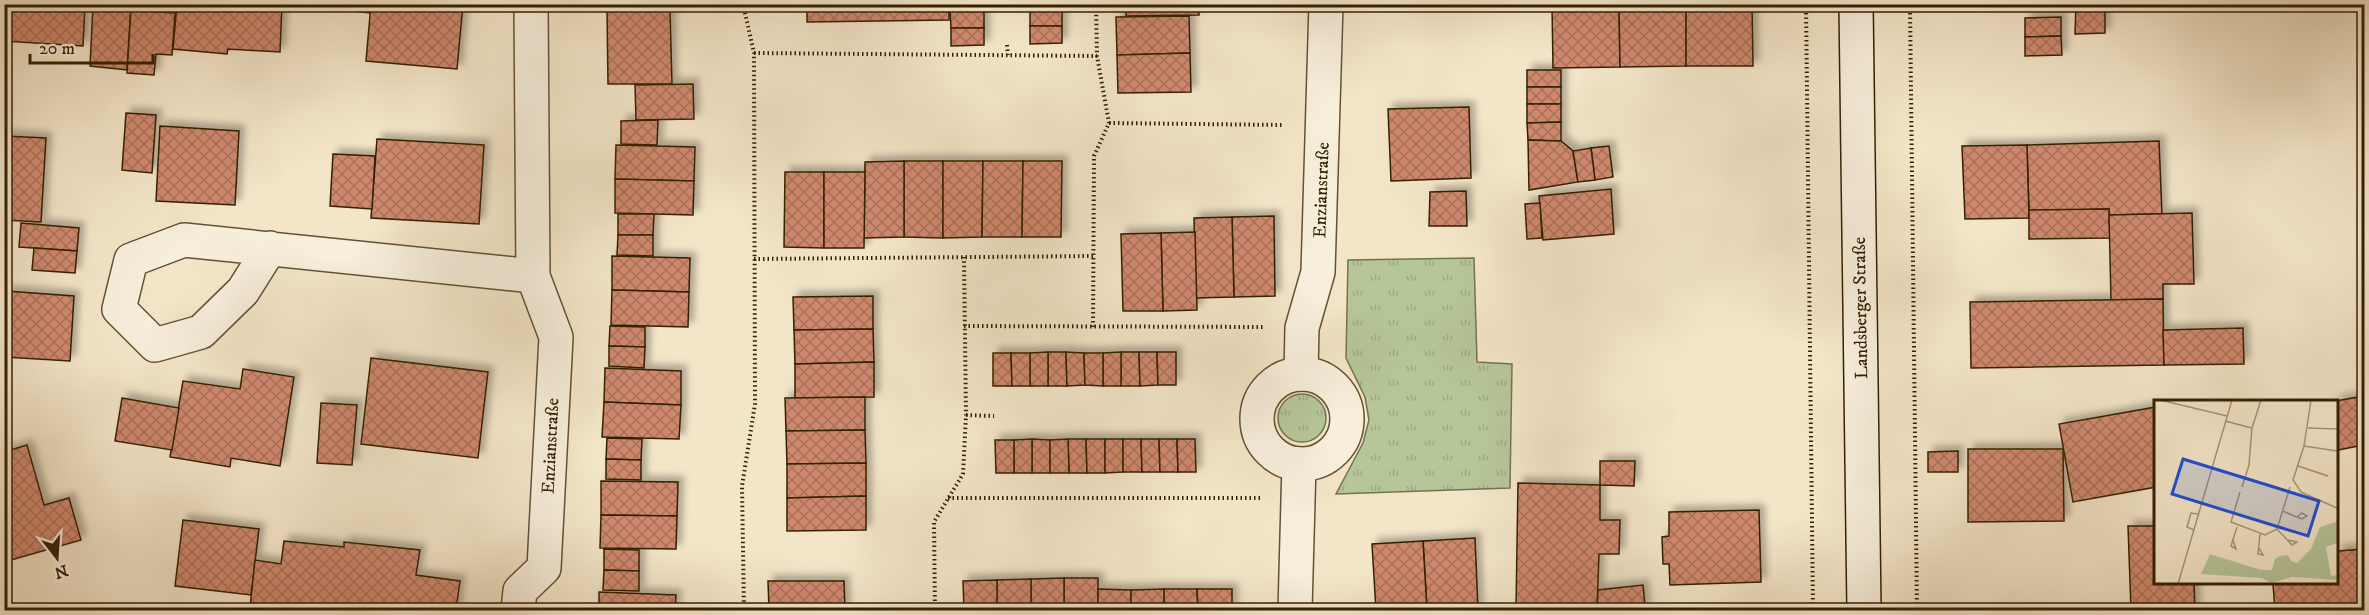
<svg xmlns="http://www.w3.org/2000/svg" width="2369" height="615" font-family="'IM FELL DW Pica',serif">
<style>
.grass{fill:url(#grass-tufts);stroke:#74734e;stroke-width:1.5}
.building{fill:url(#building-cross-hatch);stroke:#332003;stroke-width:1.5;filter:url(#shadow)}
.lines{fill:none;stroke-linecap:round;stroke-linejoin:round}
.street-casing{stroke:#635134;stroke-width:36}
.secondary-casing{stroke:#332003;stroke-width:36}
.path{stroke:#332003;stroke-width:4;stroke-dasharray:1.5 3;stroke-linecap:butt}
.street{stroke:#f7eedb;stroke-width:33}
.secondary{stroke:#f7eedb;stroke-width:33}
.labels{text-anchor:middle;stroke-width:5;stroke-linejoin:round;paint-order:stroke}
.street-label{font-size:18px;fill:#332003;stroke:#f7eedb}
.inset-road{fill:none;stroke:#a69679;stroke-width:1.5}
.view{fill:#1d4ed8;fill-opacity:0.15;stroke:#1d4ed8;stroke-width:3}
.inset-edge{fill:none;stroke:#332003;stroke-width:3}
</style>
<defs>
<pattern id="grass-tufts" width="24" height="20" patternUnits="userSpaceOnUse" patternTransform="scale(1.5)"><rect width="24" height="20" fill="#b6c699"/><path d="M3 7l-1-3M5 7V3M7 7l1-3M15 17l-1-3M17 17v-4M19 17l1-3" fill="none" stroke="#9daa82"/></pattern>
<pattern id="building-cross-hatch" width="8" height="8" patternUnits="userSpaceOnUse" patternTransform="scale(1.5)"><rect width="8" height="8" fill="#cf886e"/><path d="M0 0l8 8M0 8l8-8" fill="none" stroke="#a96f58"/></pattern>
<filter id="shadow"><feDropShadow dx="5.5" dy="-5.5" stdDeviation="3" flood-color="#0004"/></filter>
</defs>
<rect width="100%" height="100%" fill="#f3e5c8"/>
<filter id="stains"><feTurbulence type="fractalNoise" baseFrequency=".00333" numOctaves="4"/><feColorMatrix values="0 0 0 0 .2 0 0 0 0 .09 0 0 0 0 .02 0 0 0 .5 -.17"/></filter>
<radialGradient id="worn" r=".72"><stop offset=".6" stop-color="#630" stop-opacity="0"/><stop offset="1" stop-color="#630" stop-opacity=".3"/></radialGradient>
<g class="grass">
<polygon points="1474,258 1477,362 1512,364 1510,488 1336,494 1363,443 1369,420 1365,397 1346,358 1348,260"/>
<circle cx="1302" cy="418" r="24"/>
</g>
<g class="building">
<polygon points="4,4 85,4 83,46 4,41"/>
<polygon points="93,4 131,4 127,70 90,66"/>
<polygon points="177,4 282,4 280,52 228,49 227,54 173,49"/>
<polygon points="327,4 371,4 370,13 327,8"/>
<polygon points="371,4 463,4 457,69 366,61"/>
<polygon points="807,4 949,4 949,20 807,22"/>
<polygon points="950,4 983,4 984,10 950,10"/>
<polygon points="1030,4 1061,4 1062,9 1030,9"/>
<polygon points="1126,4 1199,4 1199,15 1126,16"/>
<rect x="1487" y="4" width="35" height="5"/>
<polygon points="1552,4 1619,4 1620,67 1553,68"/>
<polygon points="1619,4 1686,4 1686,66 1620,67"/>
<polygon points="1686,4 1752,4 1753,66 1686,66"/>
<polygon points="1963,4 2045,4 2046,9 1963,10"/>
<polygon points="2076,4 2105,4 2105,33 2075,34"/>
<rect x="1030" y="9" width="32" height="17"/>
<polygon points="131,10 175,13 172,55 156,54 154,75 127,73"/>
<polygon points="607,10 670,10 672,84 608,84"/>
<polygon points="950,10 984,10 984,28 951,28"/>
<polygon points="1189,16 1190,53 1117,55 1116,17"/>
<polygon points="2061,17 2061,36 2025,37 2025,18"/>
<polygon points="1030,26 1062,26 1062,43 1030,44"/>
<polygon points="951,28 984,28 984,45 951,46"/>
<polygon points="2061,36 2062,55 2025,56 2025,37"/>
<polygon points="1190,53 1191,92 1118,93 1117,55"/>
<rect x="1527" y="70" width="34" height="17"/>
<polygon points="693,84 694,119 636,120 635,85"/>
<rect x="1527" y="87" width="34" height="17"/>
<polygon points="1527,104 1561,104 1561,122 1527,123"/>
<polygon points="1469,107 1471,178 1391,181 1388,109"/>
<polygon points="126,113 156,115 152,173 122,170"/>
<polygon points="658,120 657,145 621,144 621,121"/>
<polygon points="1561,122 1561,141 1528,140 1527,123"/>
<polygon points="160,126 239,131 235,205 156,201"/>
<polygon points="4,136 46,138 41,222 4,220"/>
<polygon points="377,139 484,145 479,224 371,218"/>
<polygon points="1528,140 1561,141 1573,151 1578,182 1529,190"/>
<polygon points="2159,141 2162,214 2109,215 2109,209 2029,211 2027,145"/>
<polygon points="616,145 695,147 694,181 615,179"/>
<polygon points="2027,145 2029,218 1965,219 1962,146"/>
<polygon points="1609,146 1613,177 1595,180 1591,148"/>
<polygon points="1591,148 1595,180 1578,182 1573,151"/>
<polygon points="333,154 375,156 372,209 330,206"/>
<polygon points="904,161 943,161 943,238 904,237"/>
<polygon points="904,161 904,237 864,238 865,162"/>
<polygon points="943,161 983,161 982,237 943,238"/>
<polygon points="983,161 1023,161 1022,237 982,237"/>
<polygon points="1023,161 1062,161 1061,237 1022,237"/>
<polygon points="785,172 824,172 824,248 784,247"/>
<polygon points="824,172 865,172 864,248 824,248"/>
<polygon points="615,179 694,181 693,215 615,213"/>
<polygon points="1611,189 1614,234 1543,240 1539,196"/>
<polygon points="1466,191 1467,226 1429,226 1430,192"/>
<polygon points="1540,203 1542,238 1527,239 1525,204"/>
<polygon points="2109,209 2110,238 2029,239 2029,210"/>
<polygon points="2192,213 2194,284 2163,284 2163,299 2111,300 2109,215"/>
<polygon points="618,214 654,214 653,235 618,235"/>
<polygon points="1274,216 1275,296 1234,297 1232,217"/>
<polygon points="1232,217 1234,297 1196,298 1194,218"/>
<polygon points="21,223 79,228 77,251 19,247"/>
<polygon points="1195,232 1197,310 1163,311 1161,233"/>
<polygon points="1161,233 1163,311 1123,311 1121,234"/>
<polygon points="618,235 653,235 653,256 617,255"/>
<polygon points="34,248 77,251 75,273 32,270"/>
<polygon points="612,256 690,258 689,292 612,290"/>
<polygon points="612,290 689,292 688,327 611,325"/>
<polygon points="6,291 74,296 70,361 4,357"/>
<polygon points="873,296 873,329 794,330 793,297"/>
<polygon points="2163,299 2164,365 1971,368 1970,302"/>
<polygon points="610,326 645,327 645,347 609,346"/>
<polygon points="2243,328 2244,364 2164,365 2163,330"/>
<polygon points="873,329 874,362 795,364 794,330"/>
<polygon points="609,346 645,347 644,368 609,366"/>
<polygon points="1048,352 1066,352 1067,386 1048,386"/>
<polygon points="1048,352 1048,386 1030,386 1030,353"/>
<polygon points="1066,352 1084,353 1085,385 1067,386"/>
<polygon points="1121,352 1139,352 1140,386 1121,386"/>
<polygon points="1121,352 1121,386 1103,386 1103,353"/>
<polygon points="1139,352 1157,352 1158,385 1140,386"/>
<polygon points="1157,352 1176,352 1176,385 1158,385"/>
<polygon points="993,353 1011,353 1012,386 993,386"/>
<polygon points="1011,353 1030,353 1030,386 1012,386"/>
<polygon points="1084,353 1103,353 1103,386 1085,385"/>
<polygon points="371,358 488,372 478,458 361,444"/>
<polygon points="874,362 874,397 795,398 795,364"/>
<polygon points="605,368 681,371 681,405 604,402"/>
<polygon points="243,369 294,377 280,466 231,458 230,467 170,457 183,381 240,389"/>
<polygon points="2364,396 2364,445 2338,450 2338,402 2330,402"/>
<polygon points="865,397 865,430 786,431 785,398"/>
<polygon points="122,398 179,408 172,450 115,441"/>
<polygon points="604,402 681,405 679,439 602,437"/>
<polygon points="321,403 357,405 352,465 317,463"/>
<polygon points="2156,407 2156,487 2073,502 2059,424"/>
<polygon points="865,430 866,463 787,464 786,431"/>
<polygon points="607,438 642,439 641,460 606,459"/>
<polygon points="1032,439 1050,440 1050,473 1032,473"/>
<polygon points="1032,439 1032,473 1014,473 1014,440"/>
<polygon points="1068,439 1086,439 1087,473 1069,473"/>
<polygon points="1068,439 1069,473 1050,473 1050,440"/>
<polygon points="1086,439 1105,439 1105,473 1087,473"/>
<polygon points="1105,439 1123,439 1123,472 1105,473"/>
<polygon points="1123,439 1141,439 1142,472 1123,472"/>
<polygon points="1141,439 1159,439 1160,472 1142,472"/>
<polygon points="1159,439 1177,439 1178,472 1160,472"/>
<polygon points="1177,439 1195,439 1196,472 1178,472"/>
<polygon points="995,440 1014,440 1014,473 996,473"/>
<polygon points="27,445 44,505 69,498 81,540 4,562 4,452"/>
<polygon points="1968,449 2063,449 2064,521 1968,522"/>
<polygon points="1958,451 1958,472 1928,472 1928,452"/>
<polygon points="606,459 641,460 641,480 606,479"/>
<polygon points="1600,461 1635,461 1634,486 1600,485"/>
<polygon points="866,463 866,496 787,498 787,464"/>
<polygon points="601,481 678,482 677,516 601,515"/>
<polygon points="1518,483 1600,485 1600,520 1620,520 1619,554 1599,554 1597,610 1516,610"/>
<polygon points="866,496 866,530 787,531 787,498"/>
<polygon points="1759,510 1761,582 1670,585 1669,564 1663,564 1662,537 1669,536 1669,512"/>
<polygon points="601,515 677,516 676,549 600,548"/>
<polygon points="183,520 259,529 251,595 175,586"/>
<polygon points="2128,526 2156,526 2156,584 2194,584 2195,610 2131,610"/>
<polygon points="1475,538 1478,610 1427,610 1423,541"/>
<polygon points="284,541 344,547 344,542 420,550 416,575 460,581 456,610 362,610 339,608 338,610 276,610 250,608 255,560 281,564"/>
<polygon points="1423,541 1427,610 1376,610 1372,544"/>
<polygon points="604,549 639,550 639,571 604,570"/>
<polygon points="2364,549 2364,610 2275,610 2273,584 2338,584 2338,551"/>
<polygon points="604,570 639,571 639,591 603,590"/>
<rect x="1064" y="578" width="34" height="32"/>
<polygon points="1064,578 1064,610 1031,610 1031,579"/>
<polygon points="1031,579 1031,610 997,610 997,580"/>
<polygon points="997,580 997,610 964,610 963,581"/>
<polygon points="768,581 844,581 845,610 769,610"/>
<polygon points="1643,585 1645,605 1597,610 1598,590"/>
<polygon points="1098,589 1131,590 1131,610 1098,610"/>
<polygon points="1164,589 1197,589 1198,610 1164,610"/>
<polygon points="1164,589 1164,610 1131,610 1131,590"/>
<polygon points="1197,589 1232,589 1232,610 1198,610"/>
<polygon points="599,592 676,595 675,610 599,610"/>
<polygon points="1645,605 1645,610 1610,610 1610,608"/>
</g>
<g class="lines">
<defs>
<g id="street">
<polyline points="270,248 243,291 201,332 155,345 119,309 131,260 184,240 533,276"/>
<polyline points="1301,374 1302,328 1318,272 1326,4"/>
<circle cx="1302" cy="419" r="45"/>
<polyline points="518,610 520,591 544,568 556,337 533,276 531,4"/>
<polyline points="1295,610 1299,464"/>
</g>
<polyline id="secondary" points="1856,4 1864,610"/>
</defs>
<use href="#street" class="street-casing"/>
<use href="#secondary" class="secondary-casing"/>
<g class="path">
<polyline points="743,4 754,53 755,404 742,486 744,610"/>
<polyline points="1806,4 1813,610"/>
<polyline points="1910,4 1917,610"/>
<polyline points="1007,45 1008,55"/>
<polyline points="754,53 1097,56"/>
<polyline points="1109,123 1284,125"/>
<polyline points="754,259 1093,256"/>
<polyline points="964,326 1265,327"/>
<polyline points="1093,327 1094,156 1109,123 1097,56 1096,4"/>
<polyline points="966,415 994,416"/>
<polyline points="948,498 1262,498"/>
<polyline points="935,610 934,522 963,474 966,415 964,257"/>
</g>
<use href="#street" class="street"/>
<use href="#secondary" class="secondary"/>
</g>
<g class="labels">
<g class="street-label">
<text transform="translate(1321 190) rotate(-88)" y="6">Enzianstraße</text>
<text transform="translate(1860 308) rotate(-91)" y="6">Landsberger Straße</text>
<text transform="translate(550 446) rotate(-87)" y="6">Enzianstraße</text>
</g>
</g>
<g transform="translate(2154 400)">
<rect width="184" height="184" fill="#f3e5c8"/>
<path d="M184,121V143L172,147L177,176L184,175V180L138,177L117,183L108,178L47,174L56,154L107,170H118L121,159L126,156L134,155L137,161L143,163L157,149L166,127Z" fill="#b6c699"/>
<path class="inset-road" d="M6,0L73,16M157,0L150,46L139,80L147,92L185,109M71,21L98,28L107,0M154,28L185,29M150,46L183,51M144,66L174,76M88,87L95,65L98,28M86,92L77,122L111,135L123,129L136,87M128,111L131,112L138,115L148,119L153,116L148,113L143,117M123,129L138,145L143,142L134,140M40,130L33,127L37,113L44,114M79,140L82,149L77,146L83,127M105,148L109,155L104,154L106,134M24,184L78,0"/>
<path class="view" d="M29,59L165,101L154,136L18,94Z"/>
<rect width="184" height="184" class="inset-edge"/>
</g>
<rect width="2369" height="615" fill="none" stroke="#f3e5c8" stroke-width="24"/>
<rect x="6" y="6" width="2357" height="603" fill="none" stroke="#332003" stroke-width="3"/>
<rect x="12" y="12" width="2345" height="591" fill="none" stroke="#332003" stroke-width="1.5"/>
<g transform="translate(57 558) rotate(163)" stroke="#f7eedb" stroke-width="4.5" paint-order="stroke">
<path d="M0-4.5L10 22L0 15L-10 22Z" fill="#332003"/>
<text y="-9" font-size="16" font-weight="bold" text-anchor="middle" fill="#332003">N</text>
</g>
<path d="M30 54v9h123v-9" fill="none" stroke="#332003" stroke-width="3"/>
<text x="39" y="54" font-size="18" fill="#332003" stroke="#f7eedb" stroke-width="4.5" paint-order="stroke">20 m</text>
<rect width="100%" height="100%" filter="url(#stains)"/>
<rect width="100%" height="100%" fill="url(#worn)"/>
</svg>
